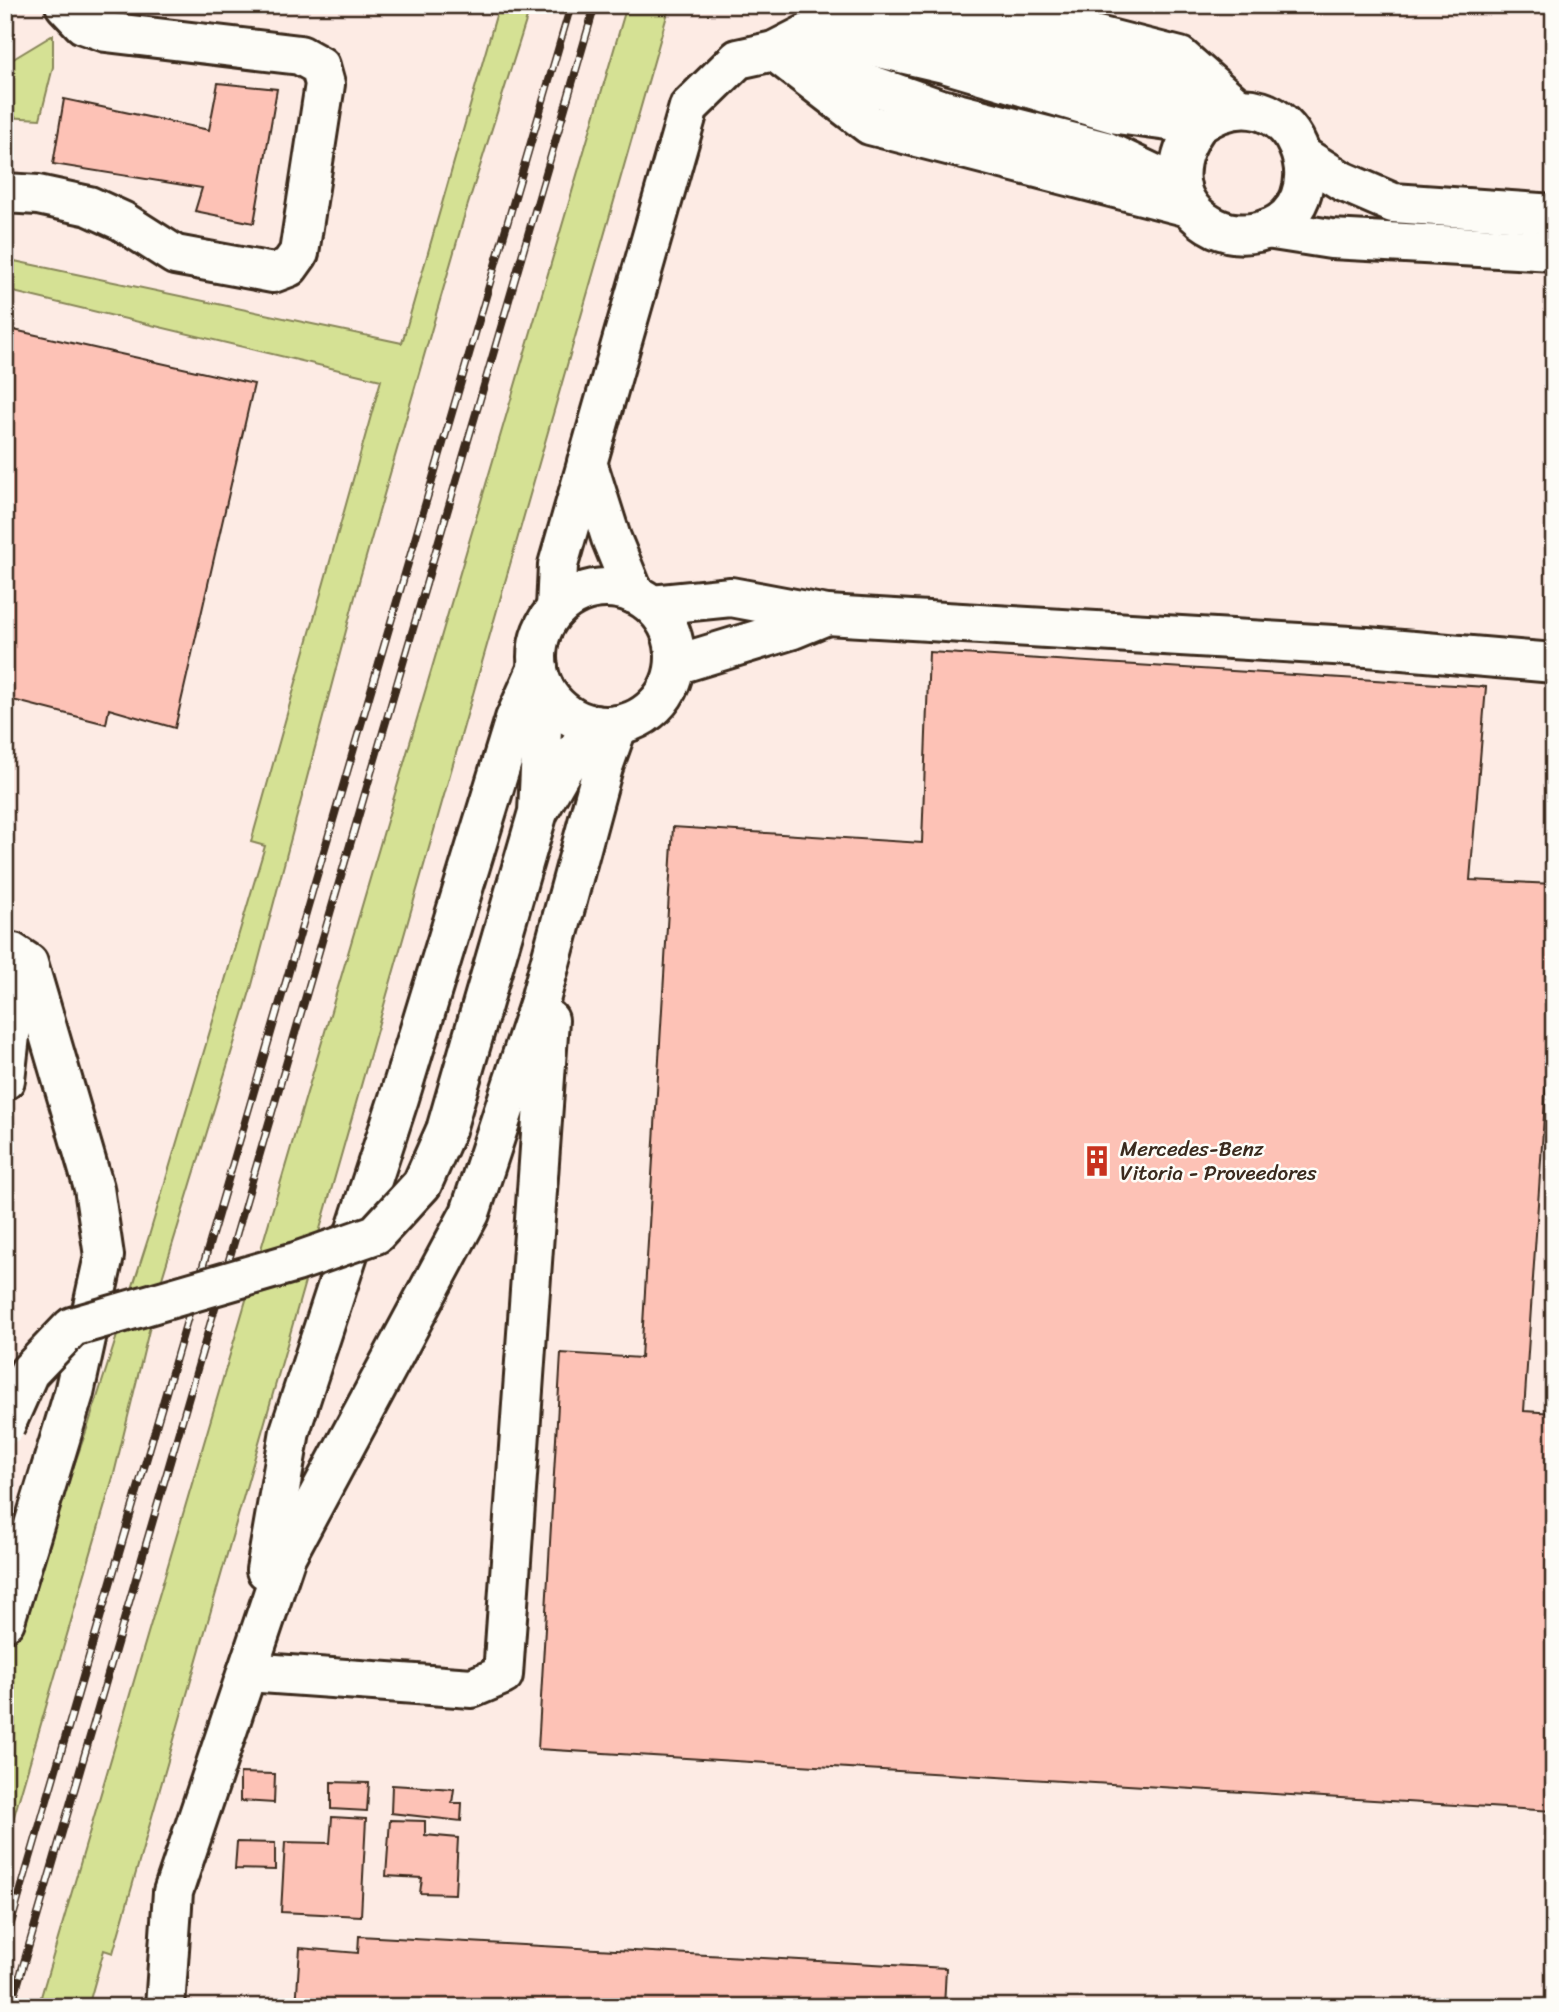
<svg xmlns="http://www.w3.org/2000/svg" width="1559" height="2012" font-family="Sriracha,sans-serif">
<style>
.built{fill:#fdebe4}
.green{fill:#d5e194;stroke:#888659;stroke-width:2}
.building{fill:#fdc2b6;stroke:#3b2a1e;stroke-width:2}
.lines{fill:none;stroke-linecap:round;stroke-linejoin:round}
.minor-casing{stroke:#3b2a1e;stroke-width:44}
.minor{stroke:#fdfcf7;stroke-width:38}
.rail-casing{stroke:#3b2a1e;stroke-width:8}
.rail{stroke:#fdfcf7;stroke-width:5;stroke-dasharray:16;stroke-linecap:butt}
.minor-bridge-casing{stroke:#3b2a1e;stroke-width:44;stroke-linecap:butt}
.minor-bridge{stroke:#fdfcf7;stroke-width:38}
.labels{text-anchor:middle;stroke-width:5;stroke-linejoin:round;paint-order:stroke}
.poi-label{font-size:21px;fill:#3b2a1e;stroke:#fdfcf7;text-anchor:start}
</style>
<rect width="100%" height="100%" fill="#fdfcf7"/>
<filter id="ink" filterUnits="userSpaceOnUse"><feTurbulence type="fractalNoise" baseFrequency=".0143" numOctaves="2"/><feDisplacementMap in="SourceGraphic" scale="14" xChannelSelector="R" yChannelSelector="G"/><feConvolveMatrix kernelMatrix="1 2 1 2 8 2 1 2 1" color-interpolation-filters="sRGB"/></filter>
<g filter="url(#ink)">
<g class="built">
<polygon points="5,5 499,5 402,343 251,841 265,845 149,1236 88,1426 5,1659"/>
<polygon points="531,5 627,5 38,2007 5,2007 5,1847 114,1474 160,1286 252,985 360,578 464,217"/>
<polygon points="666,5 1554,5 1554,2007 88,2007 104,1950 113,1952 601,246"/>
</g>
<g class="green">
<polygon points="499,5 531,5 464,217 360,578 252,985 160,1285 114,1474 5,1847 5,1659 88,1426 149,1236 265,846 251,842 381,380 5,290 5,259 402,343"/>
<polygon points="627,5 670,5 113,1953 104,1950 88,2007 38,2007"/>
<polygon points="53,35 53,67 40,119 5,117 5,64"/>
</g>
<g class="building">
<polygon points="218,83 277,89 254,223 195,211 202,188 53,164 64,99 209,130"/>
<polygon points="5,328 254,384 175,728 109,709 106,724 5,698"/>
<polygon points="929,652 1486,687 1470,880 1554,884 1554,968 1524,1411 1554,1413 1554,1811 538,1749 561,1353 641,1358 673,827 922,843"/>
<polygon points="240,1773 275,1774 274,1803 240,1801"/>
<polygon points="331,1782 369,1783 367,1811 331,1809"/>
<polygon points="392,1785 454,1789 452,1803 462,1803 461,1821 391,1813"/>
<polygon points="332,1817 366,1819 361,1916 281,1912 285,1842 330,1843"/>
<polygon points="390,1820 425,1821 425,1835 458,1838 455,1894 420,1893 422,1878 386,1876"/>
<polygon points="237,1842 275,1843 275,1870 235,1869"/>
<polygon points="359,1936 946,1968 944,2007 296,2007 300,1948 358,1953"/>
</g>
<g class="lines">
<defs>
<g id="minor">
<polyline points="975,5 1180,57 1238,108"/>
<polyline points="834,28 873,20 961,30 1167,92 1216,113"/>
<polyline points="774,51 870,125 1189,207"/>
<polyline points="806,62 937,108 1105,151 1181,187"/>
<polyline points="1304,157 1342,181 1393,203 1554,214"/>
<polyline points="5,193 38,195 89,206 122,221 175,255 273,273 289,267 299,253 325,84 320,66 300,55 106,32 83,24 65,5"/>
<polyline points="1267,229 1331,239 1554,251"/>
<polyline points="587,462 611,538 634,594"/>
<circle cx="606" cy="657" r="69"/>
<polyline points="652,605 731,597 827,615 1367,647 1554,663"/>
<path d="M556,609L558,565L689,107L738,59L774,51L811,32L944,63L1117,114L1198,125C1294,59 1348,211 1258,232C1243,235 1229,234 1216,228C1171,206 1171,162 1198,125"/>
<polyline points="675,665 793,629 827,615"/>
<polyline points="541,807 562,770 595,725"/>
<polyline points="5,1080 14,1000 13,955"/>
<polyline points="446,1130 538,812 544,688"/>
<polyline points="266,1570 290,1431 399,1098 515,719 538,667"/>
<polyline points="5,1621 74,1393 104,1256 94,1188 28,963 13,953"/>
<polyline points="247,1672 472,1688 503,1675 549,1020"/>
<polyline points="165,2007 173,1892 286,1556 470,1213 539,1004 603,767 618,725"/>
</g>
</defs>
<use href="#minor" class="minor-casing"/>
<use href="#minor" class="minor"/>
<defs>
<g id="rail">
<polyline points="5,1944 571,5"/>
<polyline points="11,2007 595,5"/>
</g>
</defs>
<use href="#rail" class="rail-casing"/>
<use href="#rail" class="rail"/>
<defs>
<polyline id="minor-bridge" points="5,1426 29,1372 72,1327 296,1262 376,1234 422,1184 446,1130"/>
</defs>
<use href="#minor-bridge" class="minor-bridge-casing"/>
<use href="#minor-bridge" class="minor-bridge"/>
</g>
</g>
<defs>
<symbol id="building-bare" viewBox="-9 -9 18 18"><path d="M-4-6H4V6H1V3H-1V6H-4ZM-2.5-4.3h1.7v1.8h-1.7ZM.8-4.3h1.7v1.8H.8ZM-2.5-1h1.7V.8h-1.7ZM.8-1h1.7V.8H.8Z" fill="#c8321e" stroke="#fdfcf7" stroke-width="2.5" paint-order="stroke"/></symbol>
</defs>
<g fill-rule="evenodd">
<use href="#building-bare" x="1075" y="1139" width="44" height="44"/>
</g>
<g class="labels">
<g class="poi-label">
<text x="1120" y="1156">Mercedes-Benz<tspan x="1120" dy="24">Vitoria - Proveedores</tspan></text>
</g>
</g>
<rect width="1559" height="2012" fill="none" stroke="#fdfcf7" stroke-width="28"/>
<rect x="14" y="14" width="1531" height="1984" fill="none" stroke="#3b2a1e" stroke-width="2.5" filter="url(#ink)"/>
</svg>
